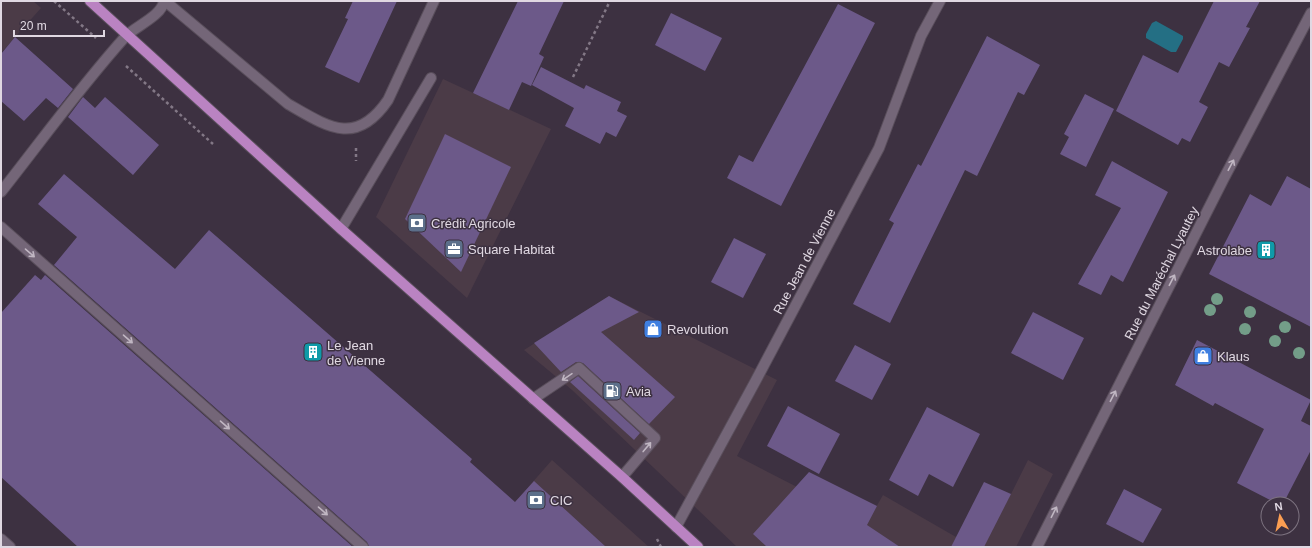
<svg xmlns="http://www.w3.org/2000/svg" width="1312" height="548" font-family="Helvetica,sans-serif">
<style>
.commercial{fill:#4b3b47}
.water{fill:#246f84}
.building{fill:#6c5989}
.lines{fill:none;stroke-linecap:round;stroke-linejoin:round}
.minor-casing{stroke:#594e5b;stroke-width:12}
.major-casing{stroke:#594e5b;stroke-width:12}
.path{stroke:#837886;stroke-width:2.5;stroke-dasharray:3 3;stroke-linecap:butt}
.minor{stroke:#746678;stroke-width:10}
.major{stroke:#ba83c2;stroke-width:10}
.tree{fill:#739d88}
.oneway{stroke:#c0b6c2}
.labels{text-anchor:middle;stroke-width:3;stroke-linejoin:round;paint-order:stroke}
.poi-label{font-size:13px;fill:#e0d8e2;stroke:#3d3141;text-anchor:start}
.street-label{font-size:13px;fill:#e0d8e2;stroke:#3d3141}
</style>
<rect width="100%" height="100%" fill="#3d3141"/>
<g class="commercial">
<polygon points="1,1 33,1 41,8 1,53"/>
<polygon points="443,79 551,129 467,298 376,217"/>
<polygon points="609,296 777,380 737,456 867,523 883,495 956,537 1011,494 1028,460 1053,474 1016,547 737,547 572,390 524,350"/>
<polygon points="552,460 649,547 476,547"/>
</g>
<polygon class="water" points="1156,21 1183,36 1183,39 1176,52 1171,52 1146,38 1146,34 1152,23"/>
<g class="building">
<polygon points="353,1 397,1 359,83 325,67 348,19 345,18"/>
<polygon points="518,1 564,1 539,54 544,57 531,86 522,82 509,110 473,93"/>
<polygon points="1214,1 1260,1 1246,27 1250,28 1229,67 1219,62 1199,102 1208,107 1190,142 1182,138 1178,145 1116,111 1143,55 1178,73"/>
<polygon points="838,4 875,23 781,206 727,178 739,155 753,162"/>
<polygon points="671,13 722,38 705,71 655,45"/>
<polygon points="987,36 1040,65 1024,95 1018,92 977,176 965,170 890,323 853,304 894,223 889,220 918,164 921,166"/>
<polygon points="15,37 73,89 58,108 46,98 24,121 1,101 1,54"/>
<polygon points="541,67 584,89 586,85 621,102 617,111 627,116 616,137 606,132 600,144 565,126 574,108 532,85"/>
<polygon points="1085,94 1114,109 1086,167 1060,154 1069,137 1064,134"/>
<polygon points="83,97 95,108 105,97 159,145 133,175 68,117"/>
<polygon points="445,134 511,167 461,272 405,219"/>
<polygon points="1112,161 1168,192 1123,282 1111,275 1101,295 1078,284 1121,208 1095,195"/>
<polygon points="64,174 175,269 209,230 472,459 470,462 515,502 534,481 606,547 369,547 367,542 54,265 77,237 38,204"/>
<polygon points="1287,176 1311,189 1311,327 1209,274 1250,194 1271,206"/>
<polygon points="734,238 766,254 743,298 711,282"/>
<polygon points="35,275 41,280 45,275 353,547 78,547 1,477 1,313"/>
<polygon points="609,296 639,312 601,332 675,397 649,424 583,363 576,362 561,372 534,343"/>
<polygon points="1033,312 1084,338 1063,380 1011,353"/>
<polygon points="1197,340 1311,400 1301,421 1311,426 1311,450 1283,504 1278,504 1237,483 1264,429 1215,403 1213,406 1175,385"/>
<polygon points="855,345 891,364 872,400 835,381"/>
<polygon points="578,376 640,433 634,440 570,382"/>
<polygon points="788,406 840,434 819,474 767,446"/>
<polygon points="927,407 980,434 953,487 929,474 918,496 889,480"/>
<polygon points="809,472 877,506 867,525 900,547 767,547 753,534"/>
<polygon points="984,482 1011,494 984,547 951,547"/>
<polygon points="1124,489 1162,509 1143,543 1106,524"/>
</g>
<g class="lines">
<defs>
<g id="minor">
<path d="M165,1L288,104C328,127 356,147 388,100L434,1"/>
<path d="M1,192C42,140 81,86 125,37C134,27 162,16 164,1"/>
<polyline points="1,227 363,547"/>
<polyline points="341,229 431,78"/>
<polyline points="533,399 579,368 655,438 622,477"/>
<polyline points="676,527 755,382 879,148 921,36 940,1"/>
<polyline points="1,539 10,547"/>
<polyline points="1037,547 1223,180 1311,13"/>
</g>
<polyline id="major" points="90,1 341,229 622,477 698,547"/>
</defs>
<use href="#minor" class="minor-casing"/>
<use href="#major" class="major-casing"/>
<g class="path">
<polyline points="54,1 96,38"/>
<polyline points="126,66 213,144"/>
<polyline points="573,77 610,1"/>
<polyline points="356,148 356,161"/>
<polyline points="657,539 661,547"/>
</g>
<use href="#minor" class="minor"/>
<use href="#major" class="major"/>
</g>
<g class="tree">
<circle cx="1217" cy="299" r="6"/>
<circle cx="1210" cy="310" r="6"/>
<circle cx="1250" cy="312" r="6"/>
<circle cx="1285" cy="327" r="6"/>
<circle cx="1245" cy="329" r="6"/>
<circle cx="1275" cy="341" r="6"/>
<circle cx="1299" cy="353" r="6"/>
</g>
<defs><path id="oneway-shaft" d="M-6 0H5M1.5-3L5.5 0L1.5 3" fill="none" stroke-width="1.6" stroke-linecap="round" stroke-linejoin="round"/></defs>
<g class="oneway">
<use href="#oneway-shaft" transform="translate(1231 165) rotate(-62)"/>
<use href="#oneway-shaft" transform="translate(30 253) rotate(41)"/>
<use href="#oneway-shaft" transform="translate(1172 280) rotate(-63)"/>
<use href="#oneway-shaft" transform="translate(128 339) rotate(41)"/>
<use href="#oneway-shaft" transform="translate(567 377) rotate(146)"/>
<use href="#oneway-shaft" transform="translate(1113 396) rotate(-63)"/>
<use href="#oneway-shaft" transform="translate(225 425) rotate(41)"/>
<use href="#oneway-shaft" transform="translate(647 447) rotate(-50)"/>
<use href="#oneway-shaft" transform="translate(323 511) rotate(41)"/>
<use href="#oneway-shaft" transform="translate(1054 512) rotate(-63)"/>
</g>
<defs>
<symbol id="bank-square" viewBox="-11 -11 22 22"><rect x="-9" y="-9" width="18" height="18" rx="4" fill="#5c6f8a" stroke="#3d3141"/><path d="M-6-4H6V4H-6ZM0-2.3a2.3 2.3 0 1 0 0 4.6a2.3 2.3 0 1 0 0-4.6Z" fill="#fff"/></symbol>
<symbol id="office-square" viewBox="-11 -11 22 22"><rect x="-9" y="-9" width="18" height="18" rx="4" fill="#5c6f8a" stroke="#3d3141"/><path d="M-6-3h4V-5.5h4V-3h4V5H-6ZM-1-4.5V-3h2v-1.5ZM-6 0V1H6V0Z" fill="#fff"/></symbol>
<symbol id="building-square" viewBox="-11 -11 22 22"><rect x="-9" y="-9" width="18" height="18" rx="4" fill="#0f9aa8" stroke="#3d3141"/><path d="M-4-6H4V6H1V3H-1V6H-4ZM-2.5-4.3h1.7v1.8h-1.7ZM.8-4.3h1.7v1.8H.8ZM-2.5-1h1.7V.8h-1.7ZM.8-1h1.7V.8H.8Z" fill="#fff"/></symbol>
<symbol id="shop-square" viewBox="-11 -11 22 22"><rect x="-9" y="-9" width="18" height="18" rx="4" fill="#3f7fe0" stroke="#3d3141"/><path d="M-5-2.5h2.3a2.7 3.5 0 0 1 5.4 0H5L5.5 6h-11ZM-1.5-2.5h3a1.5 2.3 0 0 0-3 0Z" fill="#fff"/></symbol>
<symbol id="fuel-square" viewBox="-11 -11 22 22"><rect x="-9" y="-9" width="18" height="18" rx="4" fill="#5c6f8a" stroke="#3d3141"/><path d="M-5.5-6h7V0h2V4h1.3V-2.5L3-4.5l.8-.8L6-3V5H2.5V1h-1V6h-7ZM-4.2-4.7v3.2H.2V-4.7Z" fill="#fff"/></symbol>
</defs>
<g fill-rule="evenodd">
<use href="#bank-square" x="406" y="212" width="22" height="22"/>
<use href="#office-square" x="443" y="238" width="22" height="22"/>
<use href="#building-square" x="1255" y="239" width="22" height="22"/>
<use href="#shop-square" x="642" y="318" width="22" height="22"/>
<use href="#building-square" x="302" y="341" width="22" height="22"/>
<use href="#shop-square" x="1192" y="345" width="22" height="22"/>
<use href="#fuel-square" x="601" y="380" width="22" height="22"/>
<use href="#bank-square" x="525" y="489" width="22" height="22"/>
</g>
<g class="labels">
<g class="poi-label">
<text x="431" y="228">Crédit Agricole</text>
<text x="468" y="254">Square Habitat</text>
<text x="1252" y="255" text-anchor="end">Astrolabe</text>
<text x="667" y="334">Revolution</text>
<text x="327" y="350">Le Jean<tspan x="327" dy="15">de Vienne</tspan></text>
<text x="1217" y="361">Klaus</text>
<text x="626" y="396">Avia</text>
<text x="550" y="505">CIC</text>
</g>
<g class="street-label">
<text transform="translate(804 261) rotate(-62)" y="5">Rue Jean de Vienne</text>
<text transform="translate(1161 273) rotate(-63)" y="5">Rue du Maréchal Lyautey</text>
</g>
</g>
<rect width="1312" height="548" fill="none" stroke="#e0d8e2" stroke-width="4"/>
<g transform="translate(1280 516) rotate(351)"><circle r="19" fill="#3d3141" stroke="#7e7481"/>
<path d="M0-3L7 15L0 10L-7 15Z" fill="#fb9e52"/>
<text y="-6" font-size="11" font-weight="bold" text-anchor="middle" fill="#e0d8e2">N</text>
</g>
<path d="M14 30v6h90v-6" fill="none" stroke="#e0d8e2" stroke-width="2"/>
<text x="20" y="30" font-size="12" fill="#e0d8e2" stroke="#3d3141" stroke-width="3" paint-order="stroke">20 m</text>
</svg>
